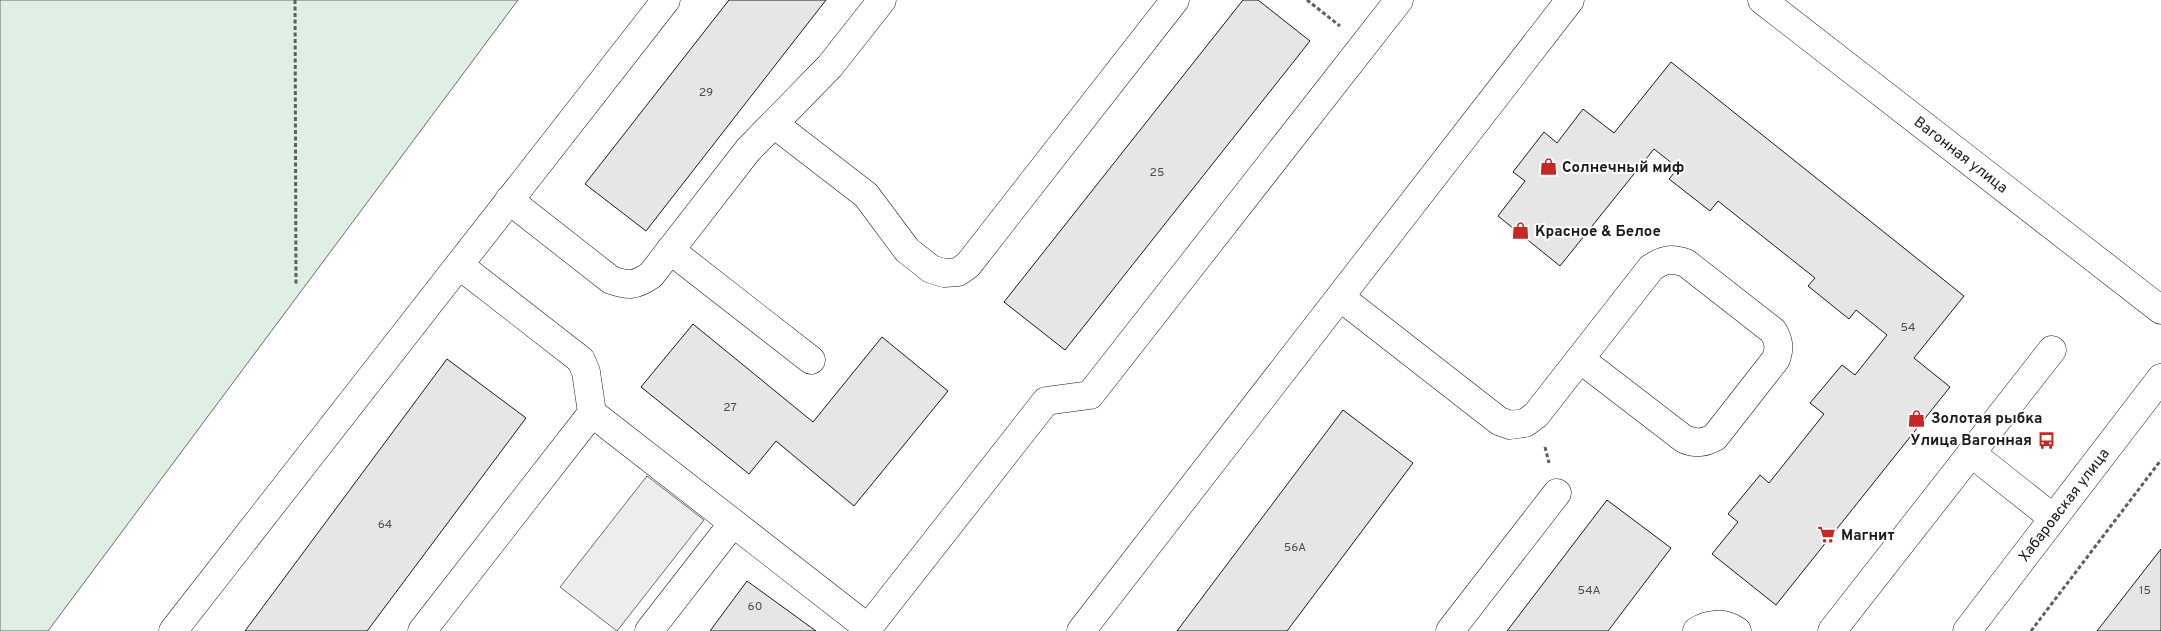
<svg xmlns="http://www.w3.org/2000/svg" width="2161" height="631" font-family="Overpass,sans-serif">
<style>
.green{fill:#e0efe3;stroke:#6a6a6a}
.parking{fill:#ededed;stroke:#6a6a6a}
.building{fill:#e6e6e6;stroke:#1a1a1a}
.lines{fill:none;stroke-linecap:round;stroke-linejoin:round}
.minor-casing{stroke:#1a1a1a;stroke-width:29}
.path{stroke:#5f5f5f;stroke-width:3;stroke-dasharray:4 2.5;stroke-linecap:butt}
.minor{stroke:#fff;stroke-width:28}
.labels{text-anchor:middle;stroke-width:4;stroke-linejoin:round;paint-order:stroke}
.number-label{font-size:12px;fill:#4d4d4d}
.street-label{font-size:15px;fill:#1a1a1a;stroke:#fff}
.poi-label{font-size:15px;font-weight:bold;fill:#1a1a1a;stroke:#fff;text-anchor:start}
</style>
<rect width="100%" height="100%" fill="#fff"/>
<polygon class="green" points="0,0 518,0 48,631 0,631"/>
<polygon class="parking" points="647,476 704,520 617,631 560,587"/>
<g class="building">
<polygon points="729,0 826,0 646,231 585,184"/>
<polygon points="1243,0 1258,0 1310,41 1065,350 1004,302"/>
<polygon points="1671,62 1964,296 1914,358 1950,387 1776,605 1712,554 1738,522 1728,514 1760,475 1769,483 1824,414 1810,403 1842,365 1855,375 1887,335 1856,310 1849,319 1808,286 1815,278 1718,201 1710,211 1669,179 1678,168 1654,149 1560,266 1498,216 1525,181 1513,172 1544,132 1557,143 1583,109 1614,133"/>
<polygon points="693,324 813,422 882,337 948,391 854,506 776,441 749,474 641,387"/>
<polygon points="447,359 526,418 367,631 245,631"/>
<polygon points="1343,410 1413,463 1287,631 1177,631"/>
<polygon points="1607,500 1671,548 1608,631 1507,631"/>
<polygon points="2161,549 2161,631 2097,631"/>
<polygon points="747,581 816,631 710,631"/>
</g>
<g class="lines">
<defs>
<g id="minor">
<path id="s1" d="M1762,0L2161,310"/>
<polyline points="774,124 866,195 907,250 931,269 944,273 958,272 968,265 1175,0"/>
<path d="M509,200L611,280C629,286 635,286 651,275L748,150L830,66L882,0"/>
<polyline points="670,250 811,360"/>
<path d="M1340,297L1499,421L1510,425L1525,423L1536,415L1651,268C1664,259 1671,258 1686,263L1773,331C1779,341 1780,348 1776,359L1715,437C1704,443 1696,444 1684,439L1580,359"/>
<polyline points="592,413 868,628"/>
<polyline points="1971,453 2053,518"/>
<polyline points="173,631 666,0"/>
<polyline points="422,631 592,413 586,372 581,360 459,265"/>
<polyline points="649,631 733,523"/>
<polyline points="868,631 868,628 1046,401 1090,395 1399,0"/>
<polyline points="1081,631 1570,0"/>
<polyline points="1450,631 1557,493"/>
<path d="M1697,631C1709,623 1724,622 1737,631"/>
<polyline points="1832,631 2052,350"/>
<path id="s2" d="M1967,631L2161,378"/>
</g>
</defs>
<use href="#minor" class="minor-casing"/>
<g class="path">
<polyline points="295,0 296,286"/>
<polyline points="1307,0 1340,26"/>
<polyline points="1545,447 1549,463"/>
<polyline points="2031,631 2161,460"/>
</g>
<use href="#minor" class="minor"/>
</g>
<defs>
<symbol id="shop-bare" viewBox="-9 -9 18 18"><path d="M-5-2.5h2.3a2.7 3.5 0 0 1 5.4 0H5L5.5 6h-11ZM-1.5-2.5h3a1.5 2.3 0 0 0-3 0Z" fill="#c62828" stroke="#fff" stroke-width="2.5" paint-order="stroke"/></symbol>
<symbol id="bus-bare" viewBox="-9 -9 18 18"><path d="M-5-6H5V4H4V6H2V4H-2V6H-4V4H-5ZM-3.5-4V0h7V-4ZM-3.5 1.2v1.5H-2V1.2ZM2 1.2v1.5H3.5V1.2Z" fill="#c62828" stroke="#fff" stroke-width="2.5" paint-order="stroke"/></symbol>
<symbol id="supermarket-bare" viewBox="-9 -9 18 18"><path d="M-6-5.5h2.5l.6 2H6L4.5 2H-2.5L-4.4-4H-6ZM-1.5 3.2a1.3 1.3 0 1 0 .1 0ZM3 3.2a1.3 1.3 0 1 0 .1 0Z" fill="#c62828" stroke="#fff" stroke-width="2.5" paint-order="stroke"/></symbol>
</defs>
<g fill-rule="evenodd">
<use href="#shop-bare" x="1536" y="154" width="25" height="25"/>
<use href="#shop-bare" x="1508" y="218" width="25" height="25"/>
<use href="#shop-bare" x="1904" y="406" width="25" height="25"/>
<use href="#bus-bare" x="2034" y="428" width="25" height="25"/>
<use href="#supermarket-bare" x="1814" y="522" width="25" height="25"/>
</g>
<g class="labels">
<g class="number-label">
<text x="706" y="96">29</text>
<text x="1157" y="176">25</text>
<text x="1908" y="331">54</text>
<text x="730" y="411">27</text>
<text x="385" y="528">64</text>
<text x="1295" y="551">56А</text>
<text x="1589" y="594">54А</text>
<text x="2145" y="594">15</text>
<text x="755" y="610">60</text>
</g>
<g class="street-label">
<text dy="5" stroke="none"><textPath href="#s1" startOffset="252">Вагонная улица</textPath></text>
<text dy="5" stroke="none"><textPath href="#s2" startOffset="159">Хабаровская улица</textPath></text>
</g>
<g class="poi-label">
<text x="1562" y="172">Солнечный миф</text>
<text x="1535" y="236">Красное &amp; Белое</text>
<text x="1931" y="423">Золотая рыбка</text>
<text x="2032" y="445" text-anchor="end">Улица Вагонная</text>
<text x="1841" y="540">Магнит</text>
</g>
</g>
</svg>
